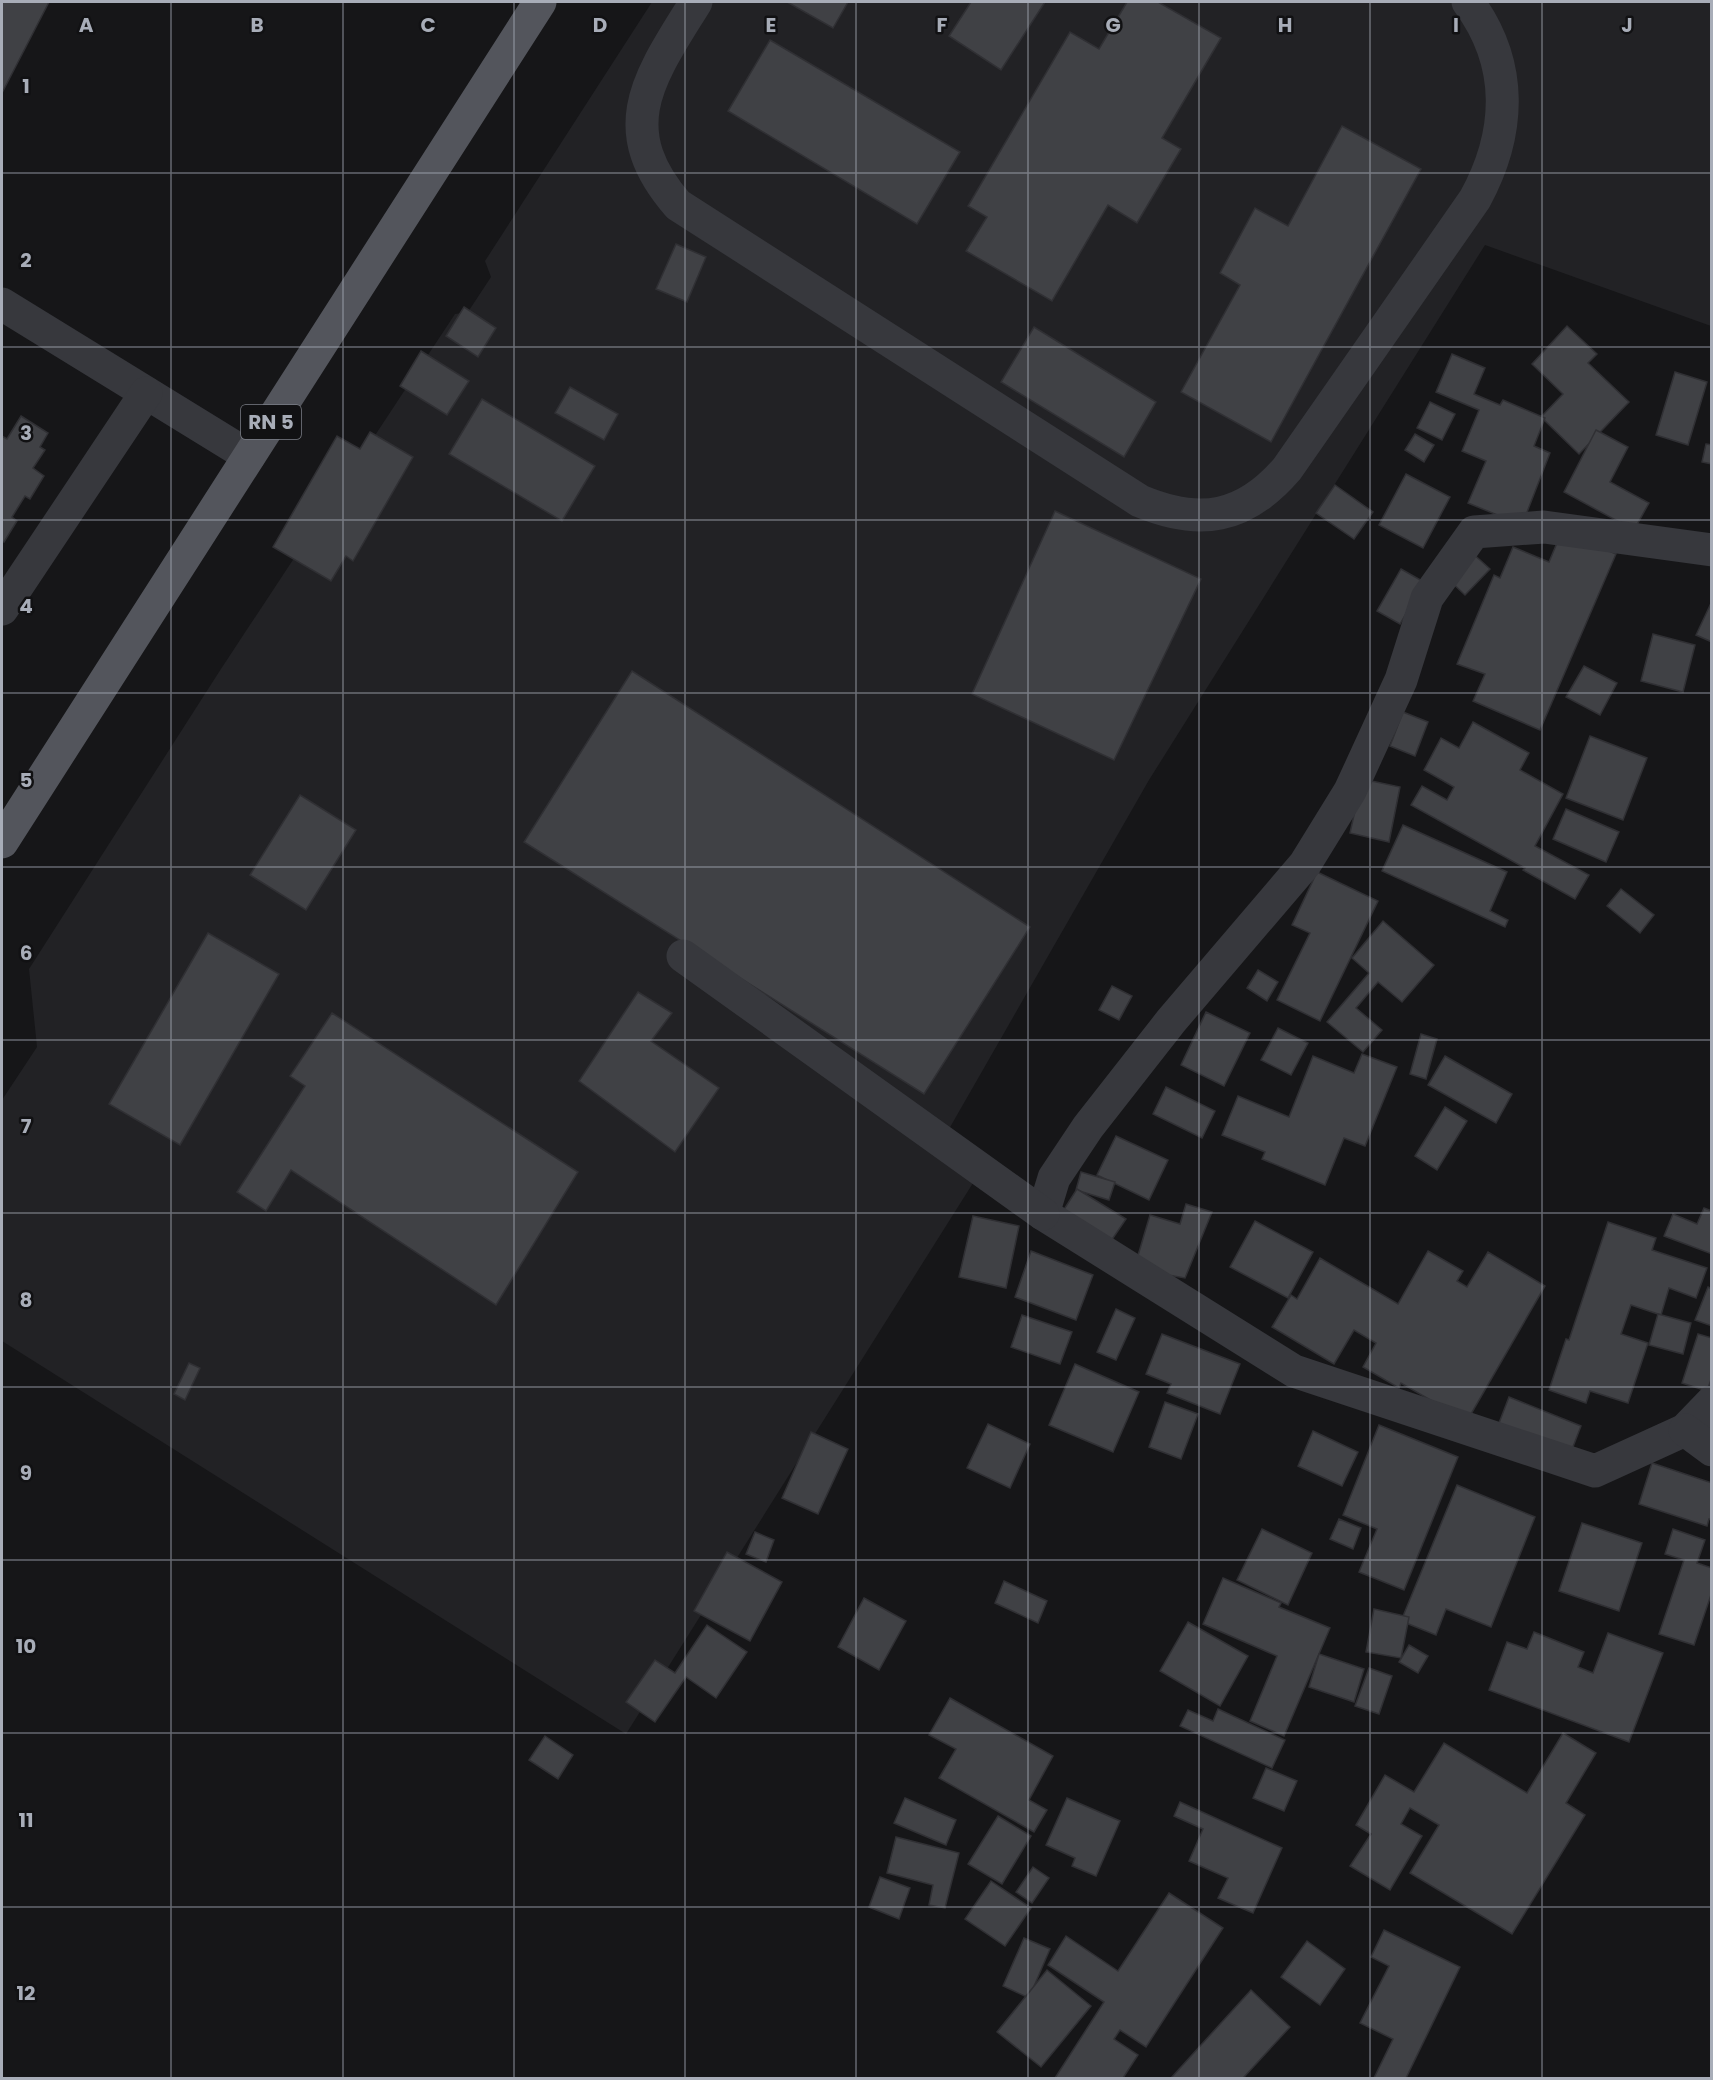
<svg xmlns="http://www.w3.org/2000/svg" width="1713" height="2080" font-family="Poppins,sans-serif">
<style>
.built{fill:#222225}
.building{fill:#404145;stroke:#303034;stroke-width:1.5}
.lines{fill:none;stroke-linecap:round;stroke-linejoin:round}
.minor{stroke:#37383d;stroke-width:33}
.major{stroke:#53555c;stroke-width:33}
.grid{fill:none;stroke:#a8adb8;stroke-width:1.5;stroke-opacity:0.55}
.labels{text-anchor:middle;stroke-width:5;stroke-linejoin:round;paint-order:stroke}
.shield{fill:#111113;stroke:#7b7e86;stroke-width:1.5}
.shield-label{font-size:20px;font-weight:bold;fill:#a8adb8}
.grid-label{font-size:20px;text-anchor:middle;font-weight:bold;fill:#a8adb8;stroke:#111113;stroke-width:5;stroke-linejoin:round;paint-order:stroke}
</style>
<rect width="100%" height="100%" fill="#161618"/>
<polygon class="built" points="652,2 1711,2 1711,326 1485,245 1149,780 945,1136 985,1164 626,1734 2,1341 2,1100 37,1047 29,969 219,672 455,314 468,312 491,277 485,261"/>
<g class="building">
<polygon points="2,2 49,2 2,93"/>
<polygon points="787,2 848,2 833,28"/>
<polygon points="971,2 1045,2 1001,70 949,36"/>
<polygon points="1127,2 1158,2 1221,38 1162,138 1181,149 1137,223 1108,205 1052,301 966,251 987,217 968,206 1070,32 1099,49"/>
<polygon points="770,40 960,152 917,224 728,111"/>
<polygon points="1342,126 1421,169 1271,442 1181,392 1240,285 1220,273 1255,208 1288,226"/>
<polygon points="676,244 706,257 687,302 656,289"/>
<polygon points="464,307 496,328 478,357 446,336"/>
<polygon points="1567,326 1597,354 1588,363 1629,402 1579,454 1541,417 1563,394 1532,364"/>
<polygon points="1034,327 1156,402 1124,457 1001,382"/>
<polygon points="421,351 469,381 447,415 400,386"/>
<polygon points="1452,354 1485,368 1474,394 1500,405 1503,400 1545,418 1534,446 1550,453 1522,525 1468,503 1486,461 1462,451 1479,410 1436,392"/>
<polygon points="1675,372 1707,382 1688,445 1656,435"/>
<polygon points="570,387 618,414 604,440 555,413"/>
<polygon points="482,399 595,466 562,521 449,454"/>
<polygon points="1430,402 1455,414 1442,440 1417,428"/>
<polygon points="21,416 48,433 40,447 45,450 33,468 44,476 30,499 25,496 12,517 17,521 4,542 2,541 2,436 7,439"/>
<polygon points="1596,430 1628,447 1610,482 1649,503 1634,530 1564,492"/>
<polygon points="370,432 413,457 353,561 346,556 331,581 273,547 337,436 360,449"/>
<polygon points="1415,434 1434,445 1424,462 1405,450"/>
<polygon points="1706,444 1712,445 1712,464 1702,462"/>
<polygon points="1406,474 1450,497 1423,548 1379,525"/>
<polygon points="1335,485 1373,512 1354,539 1316,513"/>
<polygon points="1055,511 1201,579 1114,760 972,694"/>
<polygon points="1562,531 1616,554 1540,730 1473,701 1485,674 1457,664 1494,575 1500,578 1513,547 1549,562"/>
<polygon points="1470,551 1490,569 1465,595 1446,577"/>
<polygon points="1401,569 1424,582 1400,624 1377,611"/>
<polygon points="1712,601 1712,642 1696,635"/>
<polygon points="1653,634 1695,645 1683,692 1641,681"/>
<polygon points="1584,666 1617,683 1600,715 1566,697"/>
<polygon points="632,671 1030,927 924,1094 524,842"/>
<polygon points="1403,712 1428,722 1415,756 1390,746"/>
<polygon points="1473,722 1529,753 1520,770 1563,794 1535,846 1589,875 1575,899 1523,870 1525,868 1411,805 1422,786 1447,800 1454,787 1424,770 1441,738 1459,748"/>
<polygon points="1590,736 1647,758 1623,820 1566,798"/>
<polygon points="1362,779 1400,787 1389,842 1350,833"/>
<polygon points="300,795 356,830 306,910 250,875"/>
<polygon points="1566,809 1619,832 1606,862 1553,839"/>
<polygon points="1403,825 1507,872 1490,911 1508,920 1505,927 1382,871"/>
<polygon points="1317,872 1378,901 1320,1021 1277,1000 1310,933 1292,925"/>
<polygon points="1621,889 1654,915 1640,933 1607,906"/>
<polygon points="1383,921 1434,965 1402,1002 1378,982 1356,1008 1382,1030 1363,1052 1327,1022 1369,973 1352,958"/>
<polygon points="208,933 279,974 180,1145 109,1104"/>
<polygon points="1258,970 1278,982 1267,1001 1247,988"/>
<polygon points="1112,986 1132,996 1119,1020 1099,1010"/>
<polygon points="638,992 672,1013 651,1041 719,1088 675,1152 579,1081"/>
<polygon points="1206,1012 1250,1033 1224,1086 1181,1065"/>
<polygon points="332,1013 578,1172 496,1305 291,1170 266,1211 237,1192 305,1086 290,1076"/>
<polygon points="1278,1028 1308,1043 1291,1075 1261,1060"/>
<polygon points="1421,1034 1437,1039 1426,1079 1410,1074"/>
<polygon points="1362,1054 1397,1067 1365,1146 1344,1138 1325,1185 1262,1159 1265,1152 1222,1135 1238,1096 1289,1117 1313,1056 1354,1073"/>
<polygon points="1445,1056 1512,1094 1496,1123 1428,1085"/>
<polygon points="1166,1087 1215,1111 1202,1138 1153,1114"/>
<polygon points="1445,1107 1467,1121 1437,1170 1415,1156"/>
<polygon points="1116,1136 1168,1160 1149,1200 1097,1175"/>
<polygon points="1081,1172 1115,1182 1109,1200 1076,1190"/>
<polygon points="1077,1189 1126,1219 1111,1241 1063,1211"/>
<polygon points="1186,1204 1212,1212 1185,1278 1134,1269 1150,1215 1180,1224"/>
<polygon points="1704,1208 1712,1211 1712,1254 1664,1236 1673,1214 1697,1224"/>
<polygon points="973,1216 1019,1226 1006,1288 959,1277"/>
<polygon points="1255,1221 1313,1252 1288,1298 1230,1267"/>
<polygon points="1608,1222 1656,1238 1652,1250 1707,1268 1696,1298 1669,1288 1661,1315 1631,1305 1621,1334 1648,1343 1628,1403 1590,1391 1586,1403 1549,1390 1566,1339 1569,1340"/>
<polygon points="1031,1251 1093,1275 1076,1320 1015,1297"/>
<polygon points="1428,1251 1463,1271 1457,1281 1467,1287 1488,1252 1545,1286 1467,1421 1401,1383 1399,1388 1363,1367 1376,1343 1354,1330 1334,1364 1272,1327 1291,1295 1297,1299 1320,1258 1398,1304"/>
<polygon points="1708,1287 1712,1289 1712,1326 1695,1320"/>
<polygon points="1116,1309 1135,1318 1116,1360 1097,1352"/>
<polygon points="1658,1314 1691,1323 1683,1354 1649,1345"/>
<polygon points="1022,1315 1072,1332 1060,1364 1011,1347"/>
<polygon points="1162,1334 1240,1364 1220,1414 1167,1393 1171,1384 1146,1374"/>
<polygon points="1698,1334 1712,1338 1712,1377 1707,1391 1682,1383"/>
<polygon points="189,1363 200,1368 185,1400 174,1394"/>
<polygon points="1075,1364 1139,1392 1113,1452 1049,1425"/>
<polygon points="1509,1397 1581,1426 1571,1452 1499,1423"/>
<polygon points="1165,1402 1198,1414 1181,1459 1149,1447"/>
<polygon points="988,1424 1030,1444 1010,1488 967,1468"/>
<polygon points="1379,1425 1458,1457 1404,1590 1359,1572 1377,1529 1343,1515"/>
<polygon points="1313,1431 1358,1452 1342,1486 1298,1466"/>
<polygon points="811,1432 848,1449 818,1514 782,1498"/>
<polygon points="1652,1463 1712,1483 1712,1520 1709,1519 1707,1526 1639,1504"/>
<polygon points="1457,1485 1535,1517 1491,1627 1446,1609 1436,1635 1401,1621"/>
<polygon points="1339,1519 1361,1528 1353,1549 1330,1539"/>
<polygon points="1582,1523 1642,1543 1619,1611 1559,1591"/>
<polygon points="1262,1529 1312,1553 1288,1605 1237,1580"/>
<polygon points="1673,1529 1705,1540 1697,1563 1712,1568 1712,1592 1694,1645 1659,1634 1684,1560 1665,1554"/>
<polygon points="755,1532 774,1540 766,1562 746,1554"/>
<polygon points="727,1552 782,1582 750,1641 694,1611"/>
<polygon points="1223,1578 1281,1603 1279,1607 1330,1628 1284,1736 1250,1721 1277,1656 1203,1624"/>
<polygon points="1004,1581 1047,1601 1038,1623 995,1603"/>
<polygon points="864,1598 906,1621 879,1670 838,1647"/>
<polygon points="1374,1609 1409,1617 1401,1658 1366,1652"/>
<polygon points="1188,1622 1248,1656 1220,1706 1160,1671"/>
<polygon points="707,1625 747,1652 716,1698 686,1677 655,1722 626,1702 655,1660 675,1673"/>
<polygon points="1534,1632 1584,1652 1578,1667 1593,1673 1608,1633 1663,1653 1629,1742 1489,1690 1507,1642 1527,1649"/>
<polygon points="1409,1645 1428,1656 1418,1673 1399,1662"/>
<polygon points="1319,1654 1364,1669 1354,1702 1309,1687"/>
<polygon points="1369,1668 1392,1676 1379,1714 1355,1706"/>
<polygon points="950,1698 1053,1756 1029,1800 1047,1810 1034,1832 939,1778 956,1749 929,1735"/>
<polygon points="1218,1709 1285,1740 1272,1768 1180,1726 1188,1710 1213,1721"/>
<polygon points="1563,1733 1596,1753 1566,1803 1585,1815 1512,1934 1410,1873 1439,1825 1410,1808 1401,1824 1422,1836 1390,1890 1350,1866 1371,1834 1356,1825 1385,1775 1414,1792 1444,1743 1527,1793"/>
<polygon points="545,1736 573,1755 558,1779 529,1760"/>
<polygon points="1266,1768 1297,1781 1284,1811 1253,1798"/>
<polygon points="905,1798 956,1820 946,1845 894,1823"/>
<polygon points="1067,1798 1120,1821 1096,1876 1072,1866 1075,1858 1046,1845"/>
<polygon points="1180,1802 1282,1848 1253,1913 1218,1898 1228,1878 1189,1861 1203,1829 1174,1816"/>
<polygon points="998,1816 1031,1836 1002,1884 968,1864"/>
<polygon points="896,1837 959,1853 945,1908 929,1905 933,1885 887,1873"/>
<polygon points="1033,1867 1049,1878 1032,1903 1016,1892"/>
<polygon points="880,1877 910,1888 899,1919 869,1907"/>
<polygon points="991,1881 1031,1908 1005,1946 965,1919"/>
<polygon points="1169,1893 1223,1928 1146,2047 1120,2030 1114,2039 1138,2055 1123,2078 1055,2078 1104,2002 1048,1965 1066,1936 1118,1971"/>
<polygon points="1384,1930 1460,1967 1406,2078 1374,2078 1393,2039 1360,2023 1389,1966 1371,1957"/>
<polygon points="1024,1938 1050,1949 1029,1998 1003,1986"/>
<polygon points="1307,1941 1345,1969 1320,2005 1281,1977"/>
<polygon points="1047,1970 1091,2006 1041,2067 997,2032"/>
<polygon points="1251,1990 1290,2027 1244,2077 1246,2078 1171,2078"/>
</g>
<g class="lines">
<g class="minor">
<path d="M696,2C651,75 610,127 678,205L1140,501C1200,526 1244,519 1287,469L1475,199C1511,133 1514,64 1468,2"/>
<polyline points="2,304 249,456"/>
<polyline points="1712,550 1544,527 1474,532 1427,598 1401,680 1350,791 1305,864 1171,1021 1088,1127 1054,1178 1043,1214 1294,1371 1595,1471 1685,1430 1712,1402"/>
<polyline points="2,609 146,393"/>
<polyline points="683,956 1043,1214"/>
<polyline points="1685,1430 1712,1450"/>
</g>
<polyline class="major" points="2,842 540,2"/>
</g>
<path class="grid" d="M171,2V2078M343,2V2078M514,2V2078M685,2V2078M856,2V2078M1028,2V2078M1199,2V2078M1370,2V2078M1542,2V2078M2,173H1712M2,347H1712M2,520H1712M2,693H1712M2,867H1712M2,1040H1712M2,1213H1712M2,1387H1712M2,1560H1712M2,1733H1712M2,1907H1712"/>
<g class="labels">
<rect class="shield" x="241" y="405" width="60" height="34" rx="4.5"/>
<g class="shield-label">
<text x="271" y="429">RN 5</text>
</g>
</g>
<g class="grid-label">
<text x="86" y="32">A</text>
<text x="257" y="32">B</text>
<text x="428" y="32">C</text>
<text x="600" y="32">D</text>
<text x="771" y="32">E</text>
<text x="942" y="32">F</text>
<text x="1113" y="32">G</text>
<text x="1285" y="32">H</text>
<text x="1456" y="32">I</text>
<text x="1627" y="32">J</text>
<text x="26" y="93">1</text>
<text x="26" y="267">2</text>
<text x="26" y="440">3</text>
<text x="26" y="613">4</text>
<text x="26" y="787">5</text>
<text x="26" y="960">6</text>
<text x="26" y="1133">7</text>
<text x="26" y="1307">8</text>
<text x="26" y="1480">9</text>
<text x="26" y="1653">10</text>
<text x="26" y="1827">11</text>
<text x="26" y="2000">12</text>
</g>
<rect width="1713" height="2080" fill="none" stroke="#a8adb8" stroke-width="6"/>
</svg>
